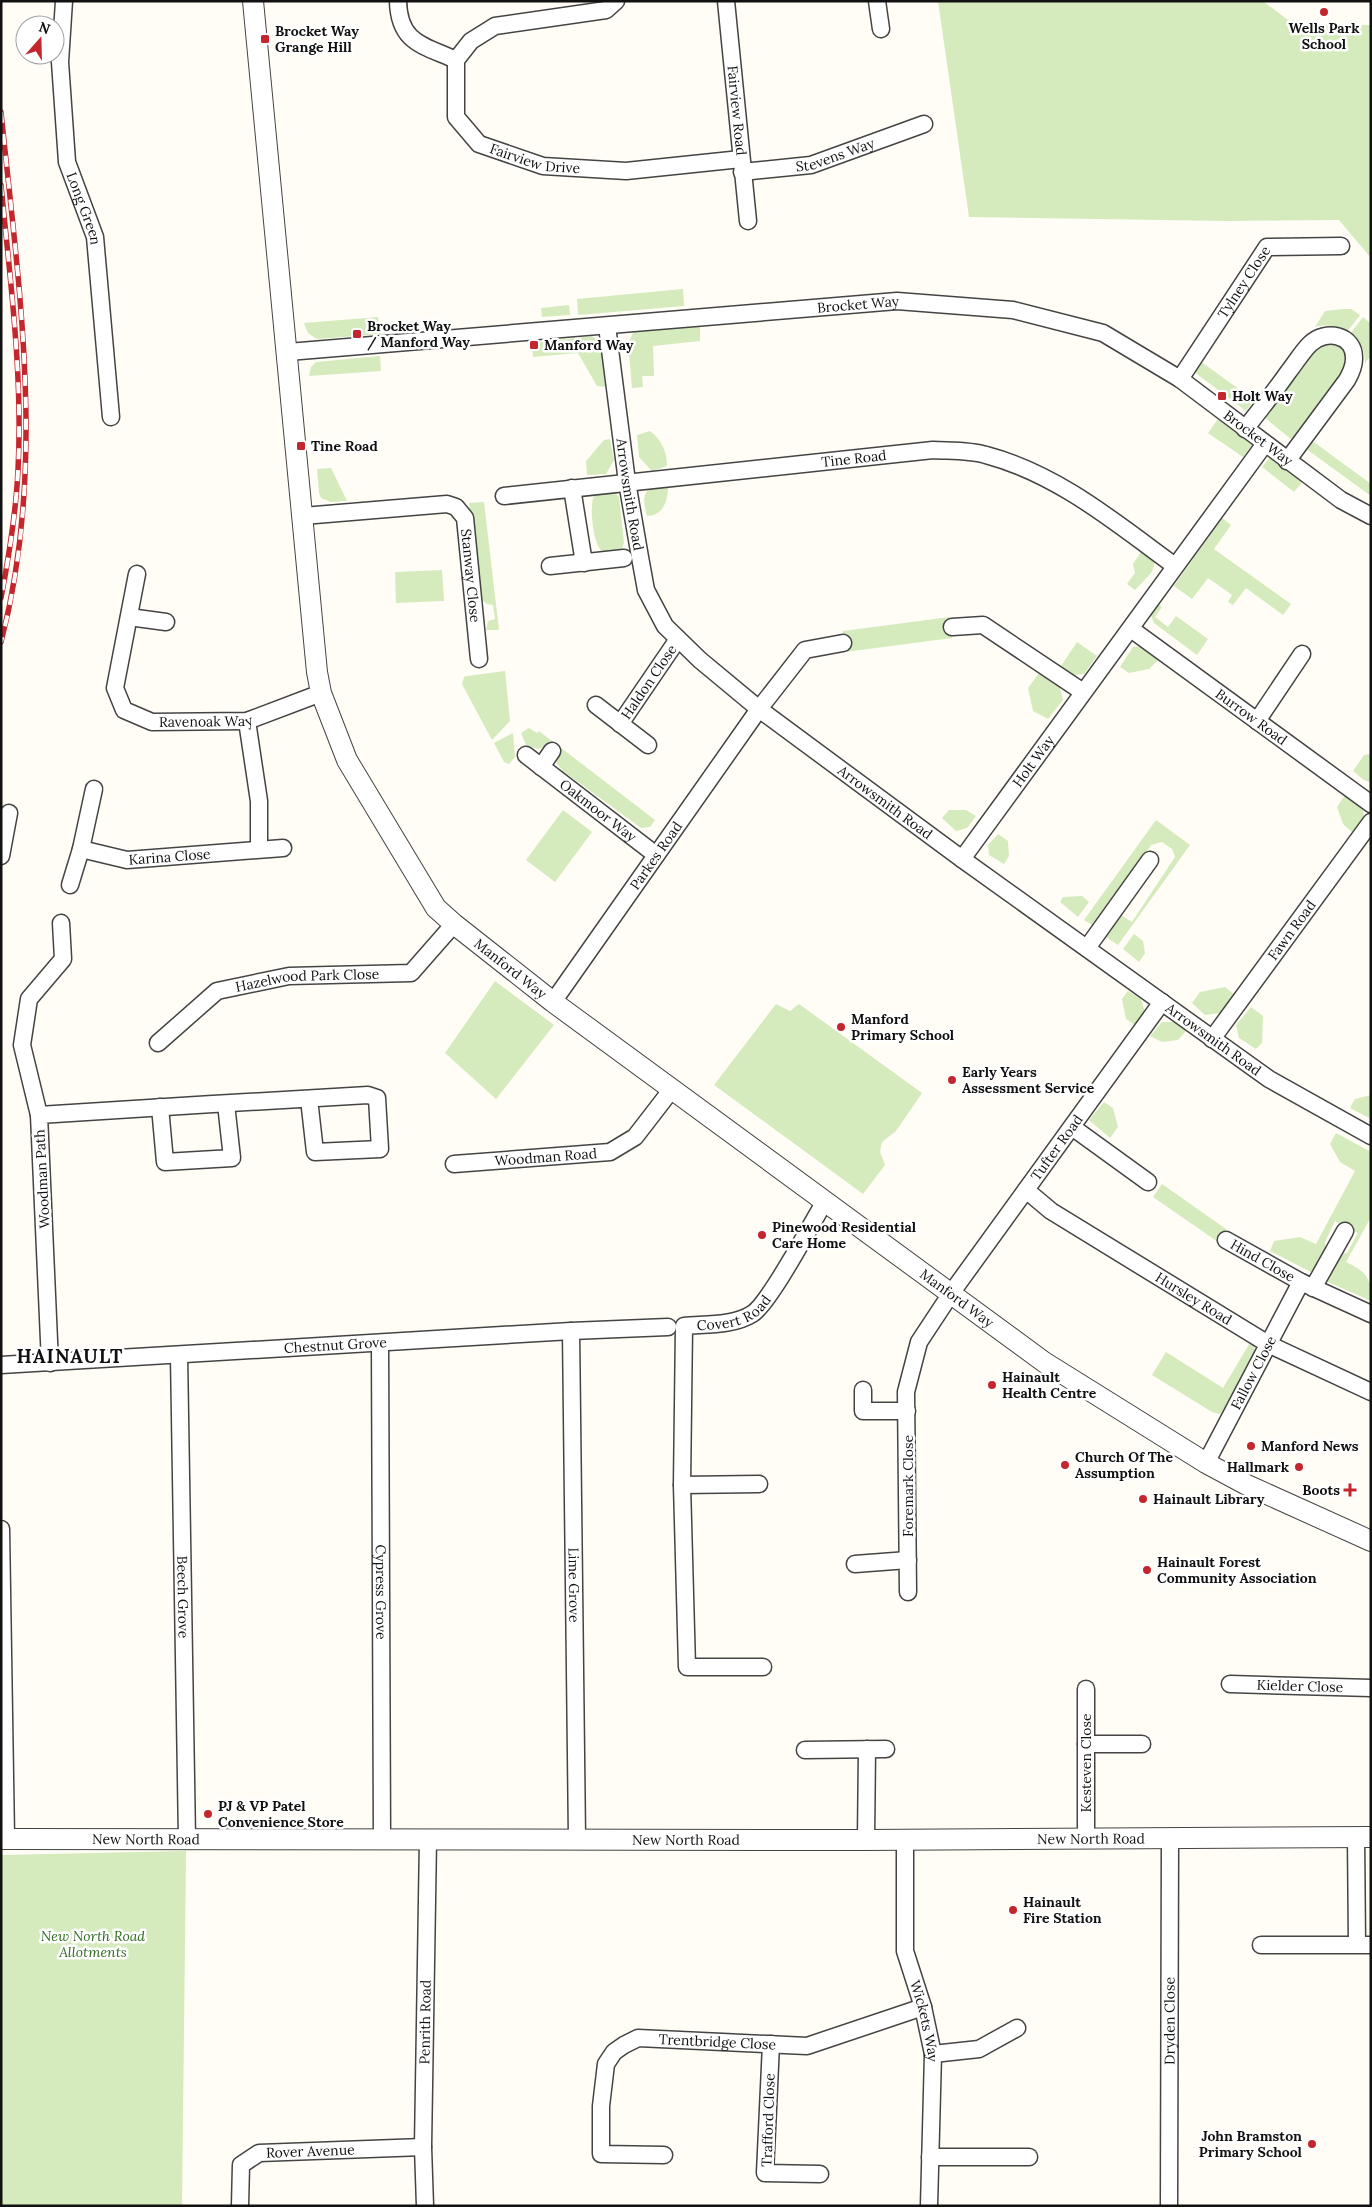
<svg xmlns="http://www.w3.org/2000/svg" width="1372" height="2207" font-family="Lora,serif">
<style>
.green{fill:#d5ebbd}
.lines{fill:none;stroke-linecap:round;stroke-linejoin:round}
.minor-casing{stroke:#444;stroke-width:19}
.tertiary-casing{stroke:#444;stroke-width:22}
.minor{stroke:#fff;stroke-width:16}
.tertiary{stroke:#fff;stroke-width:20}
.rail-casing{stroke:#c4262e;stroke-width:5.5}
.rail{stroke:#fff;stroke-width:4;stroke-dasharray:11;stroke-linecap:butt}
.poi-dot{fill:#c4262e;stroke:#fff;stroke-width:2}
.labels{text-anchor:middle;stroke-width:5;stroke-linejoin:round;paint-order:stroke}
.poi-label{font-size:14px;font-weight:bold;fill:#111;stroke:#fff;text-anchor:start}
.street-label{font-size:14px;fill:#111;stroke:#fff}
.park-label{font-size:14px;font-style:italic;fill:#2f6b1f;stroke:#fff}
.district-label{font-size:19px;font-weight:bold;letter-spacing:1px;fill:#111;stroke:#fff}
</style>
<rect width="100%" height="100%" fill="#fffdf5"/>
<g class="green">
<polygon points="938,1 1263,1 1293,24 1371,25 1371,258 1339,220 1228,221 969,217"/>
<polygon points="683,289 684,306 578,315 577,299"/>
<polygon points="569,305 570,315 542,317 541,308"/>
<path d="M1343,309H1351L1360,315L1347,332C1336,326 1327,324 1315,327L1325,311Z"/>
<polygon points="378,317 381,334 317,339 308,333 304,323"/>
<path d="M1363,317L1371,324V356L1365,363C1365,351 1361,340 1350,334Z"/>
<polygon points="700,323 700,341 653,346 654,376 642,376 643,387 632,388 628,343 635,329"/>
<polygon points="592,336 602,344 605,387 597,386 578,353 533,357 532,343"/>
<path d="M1324,342C1332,344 1345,345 1347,355C1351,373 1305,424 1292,440L1264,417L1314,349Z"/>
<polygon points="380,356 381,371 309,376 311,367 316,362"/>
<polygon points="1200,361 1254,400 1246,411 1193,371"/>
<polygon points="1220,416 1255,441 1243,457 1208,433"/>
<path d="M650,431C662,440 667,453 667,466L652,471L639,457L637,435Z"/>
<polygon points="610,439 614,460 606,474 587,475 586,461 604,440"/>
<polygon points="1311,440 1371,484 1371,496 1305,448"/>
<polygon points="1271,456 1303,481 1294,492 1262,467"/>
<polygon points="331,468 347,501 331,502 321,498 319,493 317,469"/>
<path d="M652,486H668C668,501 663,516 647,516C644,504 641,494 652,486Z"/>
<path d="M607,491L615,493L619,497L624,543L622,548C616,551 609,555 603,552C593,547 589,505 594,496Z"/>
<polygon points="484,502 499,630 486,630 488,621 495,619 493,605 487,604 481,599 469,503"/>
<polygon points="1222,518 1231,525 1214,549 1291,604 1283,615 1246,588 1233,605 1228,602 1232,595 1208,578 1192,599 1174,586"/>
<polygon points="1143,549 1156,558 1152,572 1135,590 1127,584 1135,573 1133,564"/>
<polygon points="442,570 444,601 396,603 395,572"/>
<polygon points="1158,604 1162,607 1155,617 1168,627 1176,616 1208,639 1197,655 1154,623 1150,613"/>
<polygon points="950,617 952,638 845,652 843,631"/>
<polygon points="1077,642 1097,656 1084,674 1073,675 1061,666"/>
<polygon points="1144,646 1160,658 1149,669 1129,673 1120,667 1133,647"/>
<polygon points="505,671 510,721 492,740 462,684 464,677 467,676"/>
<polygon points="1039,673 1060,688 1063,700 1048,719 1033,711 1028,688"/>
<polygon points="529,728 537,733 539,731 655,820 650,827 641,828 563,771 557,764 557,755 547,746 538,749 526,745 521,733"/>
<polygon points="513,733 515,757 509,764 504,762 494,743"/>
<polygon points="1371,754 1371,782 1370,782 1364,780 1353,771 1364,755"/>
<polygon points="1345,795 1362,807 1365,818 1354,834 1343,824 1337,807"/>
<polygon points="563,810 592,832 555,882 526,860"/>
<polygon points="949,810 966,810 976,816 967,828 956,831 942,818"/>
<polygon points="1156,820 1190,845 1118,945 1106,937 1121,915 1132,922 1175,857 1172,849 1162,842 1151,845 1097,928 1084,920"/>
<polygon points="998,834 1008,841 1009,856 1004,864 989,855 988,845"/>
<polygon points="1082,896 1089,902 1078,917 1060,902 1063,897"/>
<polygon points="1134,934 1143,941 1145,953 1139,962 1123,949"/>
<polygon points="495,981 554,1025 496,1099 445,1053"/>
<polygon points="1225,987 1235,995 1221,1013 1205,1015 1192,1003 1200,992"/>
<polygon points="1128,991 1141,999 1145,1012 1135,1025 1126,1019 1122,999"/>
<polygon points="776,1004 790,1011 799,1004 922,1093 896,1131 882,1142 880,1152 885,1165 863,1194 714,1085"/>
<polygon points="1251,1007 1263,1016 1262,1043 1256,1049 1239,1038 1236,1025"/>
<polygon points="1162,1022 1175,1022 1186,1031 1178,1040 1162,1042 1150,1036"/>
<polygon points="1371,1095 1369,1118 1350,1108 1355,1099"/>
<polygon points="1104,1102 1113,1108 1118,1127 1110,1138 1089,1120"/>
<path d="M1336,1133L1371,1152V1217L1346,1262C1367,1272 1371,1278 1371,1301L1328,1282L1326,1276L1337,1254L1347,1253L1358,1233L1335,1221L1325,1242L1326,1251L1311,1272L1270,1251L1274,1241L1300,1237L1316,1244L1355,1171L1340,1162L1330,1144Z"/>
<polygon points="1162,1184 1226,1229 1218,1242 1153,1197"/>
<polygon points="1251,1341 1256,1351 1225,1409 1220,1414 1212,1412 1152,1375 1166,1352 1223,1388"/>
<polygon points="186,1851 182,2206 1,2206 1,1855"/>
</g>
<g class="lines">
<defs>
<g id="minor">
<path id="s1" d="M64,1L60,62L67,162L95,237L111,417"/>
<path d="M398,1C399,43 423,45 456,60"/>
<path id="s2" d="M616,1L606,10L495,26L471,41L456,60V117L479,144L543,166L626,171L741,159"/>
<path id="s3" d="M726,1L748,221"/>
<polyline points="877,1 881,29"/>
<path id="s4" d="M742,172L811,165L924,124"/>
<path id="s5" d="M607,326L627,482L640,557L646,590L665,626L700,660L759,709L962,859L1269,1079L1371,1136"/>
<path id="s6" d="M288,352L897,301L1013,310L1103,333L1180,379L1341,500L1371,516"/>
<path id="s7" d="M1180,379L1267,247L1341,246"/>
<path d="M1245,429C1260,410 1275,391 1289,371C1296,362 1302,352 1310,344C1325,329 1355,334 1354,359C1354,367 1351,373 1347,380L1287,461"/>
<polyline points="572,488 584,563"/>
<path id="s8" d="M504,496L933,450C950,451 970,450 986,455C1058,474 1116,523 1175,566"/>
<path id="s9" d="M303,516L447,504L456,507L465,518L479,659"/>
<polyline points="550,566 624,558"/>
<path id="s10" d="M137,574L115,688L124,710L152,722L247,721L321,693"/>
<polyline points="129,617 166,622"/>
<polyline points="952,627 983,625 1083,692"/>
<path id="s11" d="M1131,629L1371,804"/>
<polyline points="596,705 648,745"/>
<polyline points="247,721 259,801 259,849"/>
<polyline points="1257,721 1302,654"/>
<path id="s12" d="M620,724L678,639"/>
<path id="s13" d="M526,755L656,855"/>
<polyline points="541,767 552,751"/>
<path id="s14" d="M81,849L127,860L283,848"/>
<polyline points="1,856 9,813"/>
<path id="s15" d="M962,859L1264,445"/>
<polyline points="70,885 81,849 94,789"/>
<polyline points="1087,948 1150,860"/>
<path id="s16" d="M553,1002L759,709L805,650L843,643"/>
<path id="s17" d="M1212,1039L1371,822"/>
<path id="s18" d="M158,1043L217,991L289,976L411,973L454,924"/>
<polyline points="160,1107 165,1162 232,1158 226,1104"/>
<polyline points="39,1115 22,1045 29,999 63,959 61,923"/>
<polyline points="1072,1127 1148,1182"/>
<path id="s19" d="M454,1164L610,1152L635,1137L672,1089"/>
<path id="s20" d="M1026,1190L1051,1211L1268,1344L1371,1392"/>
<path id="s21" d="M1226,1240L1301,1282L1371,1314"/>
<polyline points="1313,1288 1345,1231"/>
<path id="s22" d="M571,1331L577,1839"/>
<path id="s23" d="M380,1344L382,1839"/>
<path id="s24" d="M179,1355L187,1839"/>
<path d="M50,1363L39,1115C149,1108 258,1101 368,1095L377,1098L380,1149L315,1152L309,1099"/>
<path id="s25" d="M1,1365L571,1331L668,1327"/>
<polyline points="863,1390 863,1411 907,1411"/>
<path id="s26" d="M1206,1463L1301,1282"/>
<polyline points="682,1485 759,1484"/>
<polyline points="1,1529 6,1838"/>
<polyline points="855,1564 908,1560"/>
<path id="s27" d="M908,1592L906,1392L919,1342L952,1292L1162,1002"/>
<path id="s28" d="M763,1667H687L682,1485L684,1326C705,1324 733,1326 752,1314C769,1304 812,1223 825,1201"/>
<path id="s29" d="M1230,1684L1371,1688"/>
<polyline points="1086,1689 1086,1837"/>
<polyline points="1086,1744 1142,1744"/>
<polyline points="805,1750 886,1749"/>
<polyline points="1356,1837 1357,1944"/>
<path id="s30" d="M905,1839V1951L923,2007L933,2054L929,2206"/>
<polyline points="866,1840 867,1749"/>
<polyline points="1261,1945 1371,1945"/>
<polyline points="771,2044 765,2173 820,2174"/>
<polyline points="933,2054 979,2049 1017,2028"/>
<path id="s31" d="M664,2155L601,2154V2106L606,2064L614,2052L624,2045L638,2038L807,2046L923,2007"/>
<polyline points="930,2157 1029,2157"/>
<path id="s32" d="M240,2206L241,2165L259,2153L423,2147"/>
<path id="s33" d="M425,2206L423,2147L428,1839"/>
<path id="s34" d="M1169,2206L1170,1837"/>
</g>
<g id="tertiary">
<path id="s35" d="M253,1L317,672L321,693L347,760L436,908L454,924L553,1002L1044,1362L1206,1463L1247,1485L1371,1541"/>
<path id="s36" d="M1,1839L866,1840L1371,1837"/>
</g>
</defs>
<use href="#minor" class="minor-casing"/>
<use href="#tertiary" class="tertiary-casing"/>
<use href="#minor" class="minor"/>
<use href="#tertiary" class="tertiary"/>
<defs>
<g id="rail">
<path d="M1,112C19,290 47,466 1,642"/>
<path d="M1,185C10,279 23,375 18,470C16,513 9,556 1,598"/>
</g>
</defs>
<use href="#rail" class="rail-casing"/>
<use href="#rail" class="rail"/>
</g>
<g class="poi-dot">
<circle cx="1324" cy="12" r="5"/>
<rect x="260" y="34" width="10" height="10" rx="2.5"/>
<rect x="352" y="329" width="10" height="10" rx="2.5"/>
<rect x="529" y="340" width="10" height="10" rx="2.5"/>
<rect x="1217" y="391" width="10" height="10" rx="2.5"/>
<rect x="296" y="441" width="10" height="10" rx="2.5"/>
<circle cx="841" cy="1027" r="5"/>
<circle cx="952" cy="1080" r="5"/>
<circle cx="762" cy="1235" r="5"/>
<circle cx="992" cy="1385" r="5"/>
<circle cx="1251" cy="1446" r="5"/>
<circle cx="1065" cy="1465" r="5"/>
<circle cx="1299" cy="1467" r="5"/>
<path d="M1347.5 1482.5h5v5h5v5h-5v5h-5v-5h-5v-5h5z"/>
<circle cx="1143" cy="1499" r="5"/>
<circle cx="1147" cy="1570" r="5"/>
<circle cx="208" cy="1814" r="5"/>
<circle cx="1013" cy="1910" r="5"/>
<circle cx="1312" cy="2144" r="5"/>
</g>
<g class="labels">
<g class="poi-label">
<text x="1324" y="33" text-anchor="middle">Wells Park<tspan x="1324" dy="16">School</tspan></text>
<text x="275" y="36">Brocket Way<tspan x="275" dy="16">Grange Hill</tspan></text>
<text x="367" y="331">Brocket Way<tspan x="367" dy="16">/ Manford Way</tspan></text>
<text x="544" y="350">Manford Way</text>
<text x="1232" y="401">Holt Way</text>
<text x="311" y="451">Tine Road</text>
<text x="851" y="1024">Manford<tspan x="851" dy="16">Primary School</tspan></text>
<text x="962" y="1077">Early Years<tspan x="962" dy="16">Assessment Service</tspan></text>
<text x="772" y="1232">Pinewood Residential<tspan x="772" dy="16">Care Home</tspan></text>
<text x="1002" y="1382">Hainault<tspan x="1002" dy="16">Health Centre</tspan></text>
<text x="1261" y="1451">Manford News</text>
<text x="1075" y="1462">Church Of The<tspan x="1075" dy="16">Assumption</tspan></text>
<text x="1289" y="1472" text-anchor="end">Hallmark</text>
<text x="1340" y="1495" text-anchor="end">Boots</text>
<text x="1153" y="1504">Hainault Library</text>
<text x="1157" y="1567">Hainault Forest<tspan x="1157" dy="16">Community Association</tspan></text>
<text x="218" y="1811">PJ &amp; VP Patel<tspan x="218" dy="16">Convenience Store</tspan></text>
<text x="1023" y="1907">Hainault<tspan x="1023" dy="16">Fire Station</tspan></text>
<text x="1302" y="2141" text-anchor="end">John Bramston<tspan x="1302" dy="16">Primary School</tspan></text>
</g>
<g class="street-label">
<text dy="5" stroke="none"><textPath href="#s3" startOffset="110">Fairview Road</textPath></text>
<text dy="5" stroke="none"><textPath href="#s4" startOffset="95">Stevens Way</textPath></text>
<text dy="5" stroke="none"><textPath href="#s2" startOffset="329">Fairview Drive</textPath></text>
<text dy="5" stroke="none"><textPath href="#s1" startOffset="211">Long Green</textPath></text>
<text dy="5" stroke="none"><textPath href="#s7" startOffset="116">Tylney Close</textPath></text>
<text dy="5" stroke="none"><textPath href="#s6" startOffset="572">Brocket Way</textPath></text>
<text dy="5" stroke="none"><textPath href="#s6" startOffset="1008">Brocket Way</textPath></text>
<text dy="5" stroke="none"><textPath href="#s8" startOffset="352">Tine Road</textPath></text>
<text dy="5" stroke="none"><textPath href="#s5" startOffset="170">Arrowsmith Road</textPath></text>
<text dy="5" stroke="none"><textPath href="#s9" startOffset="226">Stanway Close</textPath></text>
<text dy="5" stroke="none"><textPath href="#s12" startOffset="51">Haldon Close</textPath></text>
<text dy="5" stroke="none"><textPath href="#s11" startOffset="149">Burrow Road</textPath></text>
<text dy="5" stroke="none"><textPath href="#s10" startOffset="224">Ravenoak Way</textPath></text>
<text dy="5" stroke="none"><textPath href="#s15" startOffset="121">Holt Way</textPath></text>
<text dy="5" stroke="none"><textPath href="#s5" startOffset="590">Arrowsmith Road</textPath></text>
<text dy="5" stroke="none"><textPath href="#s13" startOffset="91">Oakmoor Way</textPath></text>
<text dy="5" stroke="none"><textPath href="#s14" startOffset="90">Karina Close</textPath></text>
<text dy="5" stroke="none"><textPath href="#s16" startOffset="179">Parkes Road</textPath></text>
<text dy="5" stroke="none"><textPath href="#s17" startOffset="135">Fawn Road</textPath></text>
<text dy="5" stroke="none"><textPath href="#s35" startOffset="1036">Manford Way</textPath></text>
<text dy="5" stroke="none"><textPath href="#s18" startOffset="170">Hazelwood Park Close</textPath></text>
<text dy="5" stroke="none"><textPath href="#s5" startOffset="995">Arrowsmith Road</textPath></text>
<text dy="5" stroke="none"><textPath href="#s27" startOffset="490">Tufter Road</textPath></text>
<text dy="5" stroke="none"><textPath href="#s19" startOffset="92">Woodman Road</textPath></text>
<text transform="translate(42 1179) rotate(-93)" y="5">Woodman Path</text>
<text dy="5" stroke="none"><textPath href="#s21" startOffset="42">Hind Close</textPath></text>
<text dy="5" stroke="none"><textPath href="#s35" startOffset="1591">Manford Way</textPath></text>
<text dy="5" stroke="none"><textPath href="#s20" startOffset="200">Hursley Road</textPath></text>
<text dy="5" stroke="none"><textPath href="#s28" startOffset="470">Covert Road</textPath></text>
<text dy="5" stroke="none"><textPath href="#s25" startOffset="335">Chestnut Grove</textPath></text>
<text dy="5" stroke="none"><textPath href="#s26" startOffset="102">Fallow Close</textPath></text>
<text transform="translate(908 1486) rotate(-90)" y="5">Foremark Close</text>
<text dy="5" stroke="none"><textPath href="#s22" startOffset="254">Lime Grove</textPath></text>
<text dy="5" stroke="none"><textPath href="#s23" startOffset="248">Cypress Grove</textPath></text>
<text dy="5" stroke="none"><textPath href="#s24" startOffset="242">Beech Grove</textPath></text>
<text dy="5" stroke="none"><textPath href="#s29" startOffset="70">Kielder Close</textPath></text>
<text transform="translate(1086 1763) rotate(-90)" y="5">Kesteven Close</text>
<text dy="5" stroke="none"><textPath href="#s36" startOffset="1090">New North Road</textPath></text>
<text dy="5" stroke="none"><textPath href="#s36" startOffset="145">New North Road</textPath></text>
<text dy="5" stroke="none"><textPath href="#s36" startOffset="685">New North Road</textPath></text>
<text dy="5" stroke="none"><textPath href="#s34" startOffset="185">Dryden Close</textPath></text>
<text dy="5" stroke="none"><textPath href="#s33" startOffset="184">Penrith Road</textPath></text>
<text dy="5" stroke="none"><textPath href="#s30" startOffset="185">Wickets Way</textPath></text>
<text dy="5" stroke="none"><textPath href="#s31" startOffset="275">Trentbridge Close</textPath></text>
<text transform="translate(768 2120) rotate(-88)" y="5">Trafford Close</text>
<text dy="5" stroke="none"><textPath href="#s32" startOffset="114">Rover Avenue</textPath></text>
</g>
<g class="park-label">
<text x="93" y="1941">New North Road<tspan x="93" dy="16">Allotments</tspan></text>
</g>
<g class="district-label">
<text x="70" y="1363">HAINAULT</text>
</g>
</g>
<rect width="1372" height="2207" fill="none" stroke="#111111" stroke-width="5"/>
<g transform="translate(40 40) rotate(20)"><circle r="24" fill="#ffffff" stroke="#a0a0a0"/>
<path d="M0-4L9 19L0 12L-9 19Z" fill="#c4262e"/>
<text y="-8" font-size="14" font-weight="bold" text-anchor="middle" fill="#111111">N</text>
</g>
</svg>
